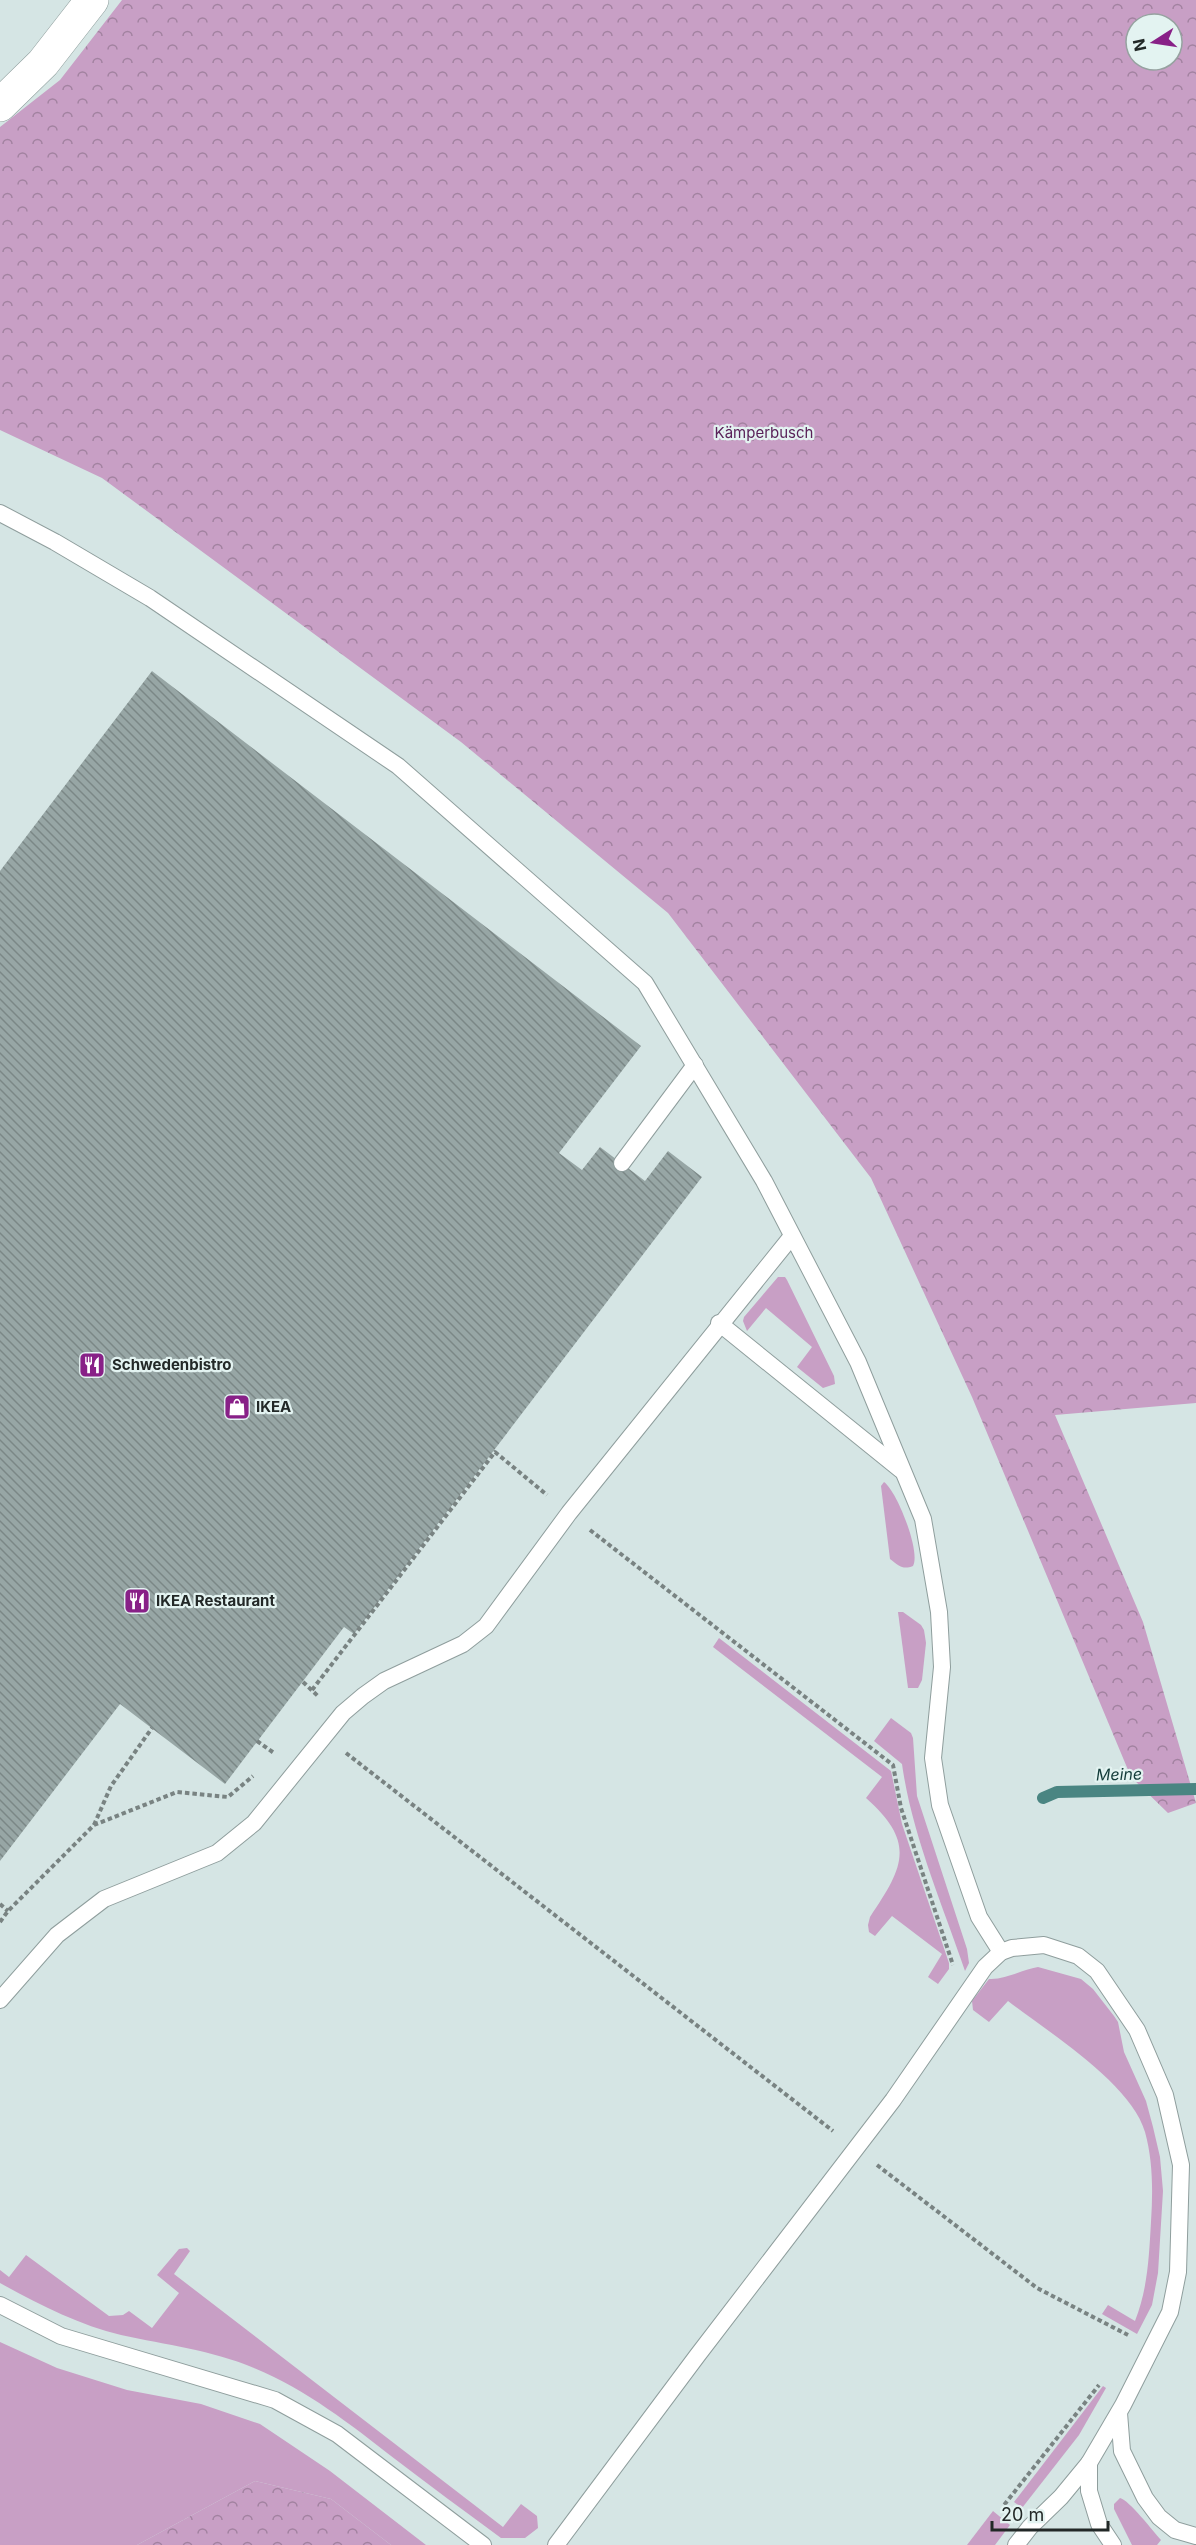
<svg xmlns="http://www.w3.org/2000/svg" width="1196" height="2545" font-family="Inter,sans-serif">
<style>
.grass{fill:#c89fc5}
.forest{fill:url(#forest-crowns);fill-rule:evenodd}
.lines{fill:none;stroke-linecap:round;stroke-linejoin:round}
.stream{stroke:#4a8582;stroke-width:12}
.building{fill:url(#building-back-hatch)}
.lane-casing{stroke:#8f9e9d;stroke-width:18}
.street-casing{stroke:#8f9e9d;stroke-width:34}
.path{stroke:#798382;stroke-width:4;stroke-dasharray:4.5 3;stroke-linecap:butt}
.lane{stroke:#fff;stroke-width:16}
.street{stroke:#fff;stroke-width:33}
.labels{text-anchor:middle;stroke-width:4.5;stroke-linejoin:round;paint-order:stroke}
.park-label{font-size:15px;fill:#5a2259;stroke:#e3f3f1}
.poi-label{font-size:15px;font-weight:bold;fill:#222827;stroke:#e3f3f1;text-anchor:start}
.water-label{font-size:16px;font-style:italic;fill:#143c3a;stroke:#e3f3f1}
</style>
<defs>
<pattern id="forest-crowns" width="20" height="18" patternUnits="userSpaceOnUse" patternTransform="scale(1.5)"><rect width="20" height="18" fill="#c89fc5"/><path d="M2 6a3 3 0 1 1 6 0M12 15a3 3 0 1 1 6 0" fill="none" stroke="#a282a0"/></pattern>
<pattern id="building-back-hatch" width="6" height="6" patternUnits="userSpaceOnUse" patternTransform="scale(1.5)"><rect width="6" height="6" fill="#97a6a5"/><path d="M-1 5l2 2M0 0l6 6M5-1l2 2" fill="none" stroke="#7b8786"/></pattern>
</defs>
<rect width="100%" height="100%" fill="#d5e5e4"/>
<g class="grass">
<polygon points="778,1277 785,1277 787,1280 834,1376 835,1384 823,1388 797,1367 812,1347 766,1308 747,1331 743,1321 744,1317"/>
<path d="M884,1482C897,1491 921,1552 913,1566C903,1570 899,1566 890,1559L881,1486Z"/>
<polygon points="898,1612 903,1612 921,1625 924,1630 926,1643 922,1680 918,1688 908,1688"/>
<path d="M719,1638L891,1771L902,1824L949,1963V1969L938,1984L928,1977L942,1954L892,1916L875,1936L869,1932L868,1925L870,1917C903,1868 917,1843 866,1798L882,1777L713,1647Z"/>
<path d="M891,1718L911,1733L913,1738L917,1796L967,1949L969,1963L965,1971C942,1903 912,1835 902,1764L874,1741Z"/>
<path d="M1038,1967L1081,1979L1093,1989L1114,2016L1118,2022L1124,2052L1146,2101L1153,2127L1160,2157L1163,2191L1158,2273L1152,2305L1137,2334L1102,2314L1108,2305L1135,2321C1148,2288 1149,2256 1151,2222C1153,2191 1153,2161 1145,2132C1131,2083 1048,2032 1008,2001L989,2022L973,2010L972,2001L989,1979C1005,1980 1021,1970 1038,1967Z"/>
<path d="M187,2248L190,2251L174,2274L503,2527L521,2504L537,2516L538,2528L525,2538H501C466,2512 430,2486 395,2459C350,2424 307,2390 254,2368C212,2350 166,2345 121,2335C79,2325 38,2304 0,2283V2270L9,2277L26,2255L109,2316L123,2315L129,2311L152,2328L179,2293L157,2275L179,2249Z"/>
<polygon points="0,2342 57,2368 127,2390 201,2404 260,2424 330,2471 426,2545 391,2545 331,2499 255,2481 137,2545 0,2545"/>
<polygon points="1103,2386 1106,2388 1079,2435 1022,2508 1014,2502"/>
<path d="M1120,2498C1129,2500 1153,2531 1161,2540L1157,2545H1132L1114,2509V2504Z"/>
<polygon points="993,2511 1010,2525 995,2545 967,2545"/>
</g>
<g class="forest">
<path d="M122,0H1196V1403L1055,1415L1143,1622L1196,1803L1168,1813L1131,1777L972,1397L871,1178L668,913L461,742L102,478L0,430V127L60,80ZM1136,24H1172V60H1136Z"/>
<polygon points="255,2481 331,2499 391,2545 137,2545"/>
</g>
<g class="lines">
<polyline class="stream" points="1043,1798 1057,1792 1196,1789"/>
</g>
<polygon class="building" points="152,671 641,1046 559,1153 582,1170 600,1147 645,1181 668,1151 702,1177 354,1634 344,1627 225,1784 120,1704 0,1861 0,871"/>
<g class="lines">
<defs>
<g id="lane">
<polyline points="0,513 55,542 150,598 398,766 645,983 764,1181 858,1362 923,1519 939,1612 942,1667 933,1758 940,1805 979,1917 1001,1952"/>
<polyline points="622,1163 695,1065"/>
<polyline points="719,1323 901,1470"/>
<polyline points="0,2000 57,1935 104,1899 217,1853 254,1823 343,1713 363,1696 384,1681 463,1644 486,1626 569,1513 792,1236"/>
<polyline points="0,2305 61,2336 275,2400 337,2434 483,2545"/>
<polyline points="1119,2413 1122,2451 1145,2498 1159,2517 1175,2530 1196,2536"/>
<polyline points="556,2545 697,2356 893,2100 985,1967 1001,1952 1012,1948 1044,1945 1078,1956 1097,1971 1137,2030 1165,2095 1181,2165 1178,2272 1170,2312 1123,2405 1089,2463 1089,2491 1099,2524 1113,2545"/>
<polyline points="1016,2545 1030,2527 1061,2497 1089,2463"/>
</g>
<polyline id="street" points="0,105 43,63 92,0"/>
</defs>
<use href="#lane" class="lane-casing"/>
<use href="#street" class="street-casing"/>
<g class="path">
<polyline points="590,1530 893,1765 901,1808 953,1965"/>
<polyline points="303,1682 319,1697"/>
<polyline points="312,1690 495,1452 547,1495"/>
<polyline points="257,1741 274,1753"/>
<polyline points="346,1753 833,2131"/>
<polyline points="94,1825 111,1786 152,1728"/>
<polyline points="0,1904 8,1911"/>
<polyline points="0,1922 8,1911 94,1825 177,1792 228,1797 253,1776"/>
<polyline points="877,2165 1037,2288 1128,2335"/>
<polyline points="1009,2510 1004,2505 1099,2385"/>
</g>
<use href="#lane" class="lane"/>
<use href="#street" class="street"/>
</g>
<defs>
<symbol id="restaurant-square" viewBox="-11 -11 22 22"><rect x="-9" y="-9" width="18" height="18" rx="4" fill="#882087" stroke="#e3f3f1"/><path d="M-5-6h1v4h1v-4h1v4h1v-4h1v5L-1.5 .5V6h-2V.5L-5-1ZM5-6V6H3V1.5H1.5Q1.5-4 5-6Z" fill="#fff"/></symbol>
<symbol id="shop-square" viewBox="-11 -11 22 22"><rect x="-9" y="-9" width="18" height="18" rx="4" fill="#882087" stroke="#e3f3f1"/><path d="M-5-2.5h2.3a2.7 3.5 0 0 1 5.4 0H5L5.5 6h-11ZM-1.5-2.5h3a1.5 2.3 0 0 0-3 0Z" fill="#fff"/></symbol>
</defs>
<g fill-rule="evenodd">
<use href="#restaurant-square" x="77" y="1350" width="30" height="30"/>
<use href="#shop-square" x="222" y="1392" width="30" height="30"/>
<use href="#restaurant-square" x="122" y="1586" width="30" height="30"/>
</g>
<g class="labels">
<g class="park-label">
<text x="764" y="438">Kämperbusch</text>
</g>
<g class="poi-label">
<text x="112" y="1370">Schwedenbistro</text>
<text x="256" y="1412">IKEA</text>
<text x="156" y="1606">IKEA Restaurant</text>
</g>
<g class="water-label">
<text transform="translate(1119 1774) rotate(-1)" y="6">Meine</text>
</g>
</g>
<g transform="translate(1154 42) rotate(258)"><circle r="28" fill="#e3f3f1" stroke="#96a2a0" stroke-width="1.5"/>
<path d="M0-4.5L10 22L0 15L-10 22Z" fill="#882087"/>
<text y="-9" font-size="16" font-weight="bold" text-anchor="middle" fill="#222827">N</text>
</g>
<path d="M992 2521v9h116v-9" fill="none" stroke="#222827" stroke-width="3"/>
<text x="1001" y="2521" font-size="18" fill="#222827" stroke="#e3f3f1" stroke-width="4.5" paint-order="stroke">20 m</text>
</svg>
